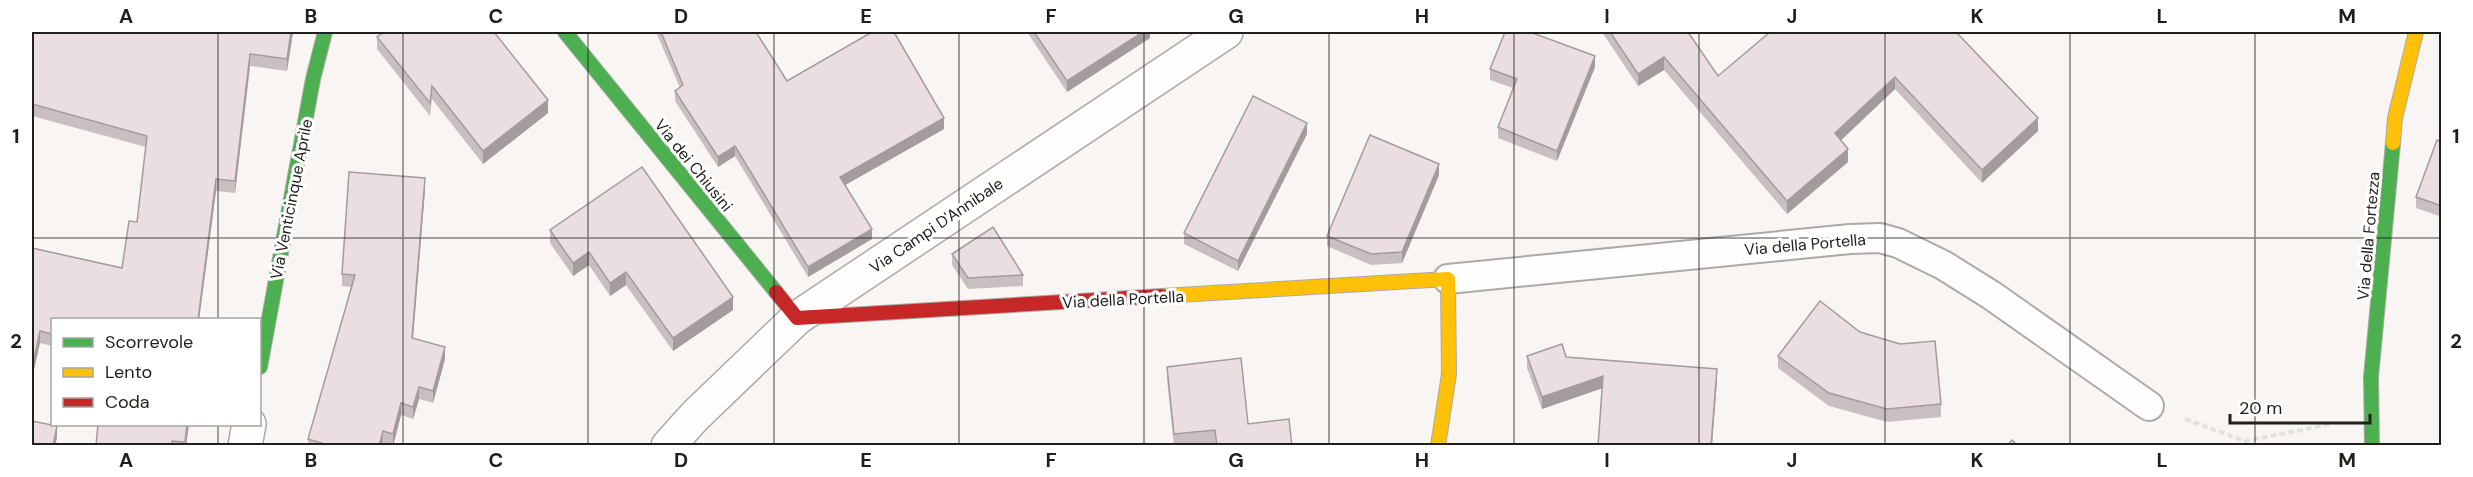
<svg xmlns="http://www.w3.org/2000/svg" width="2473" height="477" font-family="'DM Sans',sans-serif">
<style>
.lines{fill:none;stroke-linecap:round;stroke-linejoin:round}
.lane-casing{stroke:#acaaa8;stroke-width:32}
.street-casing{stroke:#acaaa8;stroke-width:36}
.fast-casing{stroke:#acaaa8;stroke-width:16}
.slow-casing{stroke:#acaaa8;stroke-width:16}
.jam-casing{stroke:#acaaa8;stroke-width:16}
.path{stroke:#e1e1df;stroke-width:4;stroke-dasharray:6 3;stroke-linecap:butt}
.lane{stroke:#fefefd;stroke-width:28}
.street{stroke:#fefefd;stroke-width:33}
.fast{stroke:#4caf50;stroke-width:14}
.slow{stroke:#ffc107;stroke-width:14}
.jam{stroke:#c62828;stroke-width:14}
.wall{fill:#c9bfc3}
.shaded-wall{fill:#a49b9f}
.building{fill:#eadee3;stroke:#a49b9f;stroke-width:1.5}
.grid{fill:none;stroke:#211f1d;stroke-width:1.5;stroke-opacity:0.55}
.labels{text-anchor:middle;stroke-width:6;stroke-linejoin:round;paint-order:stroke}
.street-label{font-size:16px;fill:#211f1d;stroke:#fff}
.neatline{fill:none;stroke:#211f1d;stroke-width:2}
.grid-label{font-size:20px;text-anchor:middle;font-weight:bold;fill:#211f1d}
</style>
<rect width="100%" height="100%" fill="#f8f5f2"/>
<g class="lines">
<defs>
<polyline id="lane" points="1448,279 1850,239 1880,238 1898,243 1943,265 1991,295 2149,406"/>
<g id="street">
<polyline points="245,446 249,424"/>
<polyline points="668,446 695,416 797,318 1226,32"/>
</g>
<g id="fast">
<polyline points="565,32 776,292"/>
<polyline points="260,367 313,79 325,32"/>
<polyline points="2372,446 2371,377 2393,143"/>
</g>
<g id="slow">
<polyline points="2393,143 2395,118 2416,32"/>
<polyline points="1162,296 1448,279 1449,374 1438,446"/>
</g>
<polyline id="jam" points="776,292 797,318 1162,296"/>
</defs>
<use href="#lane" class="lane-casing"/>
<use href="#street" class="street-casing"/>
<use href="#fast" class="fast-casing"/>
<use href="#slow" class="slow-casing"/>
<use href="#jam" class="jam-casing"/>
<polyline class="path" points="2185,419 2245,441 2331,424"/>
<use href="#lane" class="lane"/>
<use href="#street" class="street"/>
<use href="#fast" class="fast"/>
<use href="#slow" class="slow"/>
<use href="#jam" class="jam"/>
</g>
<g class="wall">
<polygon points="32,32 293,32 287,71 250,66 235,193 216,191 199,320 52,320 52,346 40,343 32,248 122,268 137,222 146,147 32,116"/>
<polygon points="656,32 756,32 787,81 944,129 845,185 872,239 808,277 735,156 718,167 675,101 675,91 680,88"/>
<polygon points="1027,32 1150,32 1150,38 1067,92"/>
<polygon points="1602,32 1688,32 1718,76 1956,32 2038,131 1982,183 1895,89 1841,140 1848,162 1787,214 1664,70 1638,86"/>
<polygon points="377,37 548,113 483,164 432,99 430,116 377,49"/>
<polygon points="1595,67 1557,161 1498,138 1498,127 1513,88 1490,80 1490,69"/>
<polygon points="1307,134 1238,271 1184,244 1184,233"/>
<polygon points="2442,142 2442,217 2416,208 2416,197"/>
<polygon points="1439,175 1402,263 1371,265 1327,246 1327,236"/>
<polygon points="425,190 413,338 445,359 433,403 419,399 413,419 401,415 393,446 383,443 382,446 308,446 308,439 351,287 342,286 342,274"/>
<polygon points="550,230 733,310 673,351 626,285 610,296 589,265 573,276 550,243"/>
<polygon points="952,254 1023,275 1023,286 968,289 952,265"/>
<polygon points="1527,356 1566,357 1717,381 1602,388 1542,409 1527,368"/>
<polygon points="1778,356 1941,404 1941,417 1887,422 1829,406 1778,368"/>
<polygon points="1167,367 1248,424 1292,446 1215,446 1215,443 1190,446 1174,446 1167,379"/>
<polygon points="98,424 189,424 186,446 96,446"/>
</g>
<g class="shaded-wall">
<polygon points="291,32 293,32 287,71 287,59"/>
<polygon points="1143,32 1150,32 1150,38 1067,92 1067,81"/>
<polygon points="250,54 250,66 235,193 235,181"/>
<polygon points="1595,56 1595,67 1557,161 1557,151"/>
<polygon points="1664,57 1664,70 1638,86 1638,74"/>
<polygon points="1895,77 1895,89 1835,146 1835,133"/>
<polygon points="548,100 548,113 483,164 483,151"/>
<polygon points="944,118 944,129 840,188 840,177"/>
<polygon points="2038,118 2038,131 1982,183 1982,170"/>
<polygon points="1307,123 1307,134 1238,271 1238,261"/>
<polygon points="735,146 735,156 718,167 718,157"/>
<polygon points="1848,149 1848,162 1787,214 1787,201"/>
<polygon points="1439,164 1439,175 1402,263 1402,252"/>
<polygon points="425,178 425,190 412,350 412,338"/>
<polygon points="216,179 216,191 199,320 198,320"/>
<polygon points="872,229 872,239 808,277 808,267"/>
<polygon points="589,252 589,265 573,276 573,263"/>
<polygon points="626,272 626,285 610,296 610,283"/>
<polygon points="733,297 733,310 673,351 673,338"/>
<polygon points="40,331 40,343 32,379 32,368"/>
<polygon points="445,347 445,359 433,403 433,391"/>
<polygon points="1717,369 1717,381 1712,446 1711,446"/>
<polygon points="1603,376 1603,388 1542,409 1542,397"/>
<polygon points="419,387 419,399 413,419 413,407"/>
<polygon points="401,403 401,415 393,446 393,434"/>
<polygon points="187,424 189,424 186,446 185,446"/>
<polygon points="57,426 57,438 55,446 53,446"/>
<polygon points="383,431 382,446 379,446"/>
</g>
<g class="building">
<polygon points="32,32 291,32 287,59 250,54 235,181 216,179 198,320 52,320 52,334 40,331 32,368 32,248 122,268 129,221 137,222 147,136 32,104"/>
<polygon points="384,32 494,32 548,100 483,151 432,86 430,103 377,37"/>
<polygon points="661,32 756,32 787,81 872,32 894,32 944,118 840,177 872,229 808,267 735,146 718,157 675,91 683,85"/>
<polygon points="1034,32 1143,32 1067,81"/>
<polygon points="1505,32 1530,32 1595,56 1557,151 1498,127 1517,79 1490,69"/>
<polygon points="1610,32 1688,32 1718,76 1770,32 1956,32 2038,118 1982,170 1895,77 1835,133 1848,149 1787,201 1664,57 1638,74"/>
<polygon points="1253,96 1307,123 1238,261 1184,233"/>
<polygon points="1370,135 1439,164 1402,252 1371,254 1327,236"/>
<polygon points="2437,140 2442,142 2442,206 2416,197"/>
<polygon points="642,167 733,297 673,338 626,272 610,283 589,252 573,263 550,230"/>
<polygon points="349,172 425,178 412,338 445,347 433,391 419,387 413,407 401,403 393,434 383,431 379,446 331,446 308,439 355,275 342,274"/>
<polygon points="993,227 1023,275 968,278 952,254"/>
<polygon points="1820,301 1860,332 1900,344 1935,341 1941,404 1887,409 1829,393 1778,356"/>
<polygon points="1562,344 1566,357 1717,369 1711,446 1598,446 1603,376 1542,397 1527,356"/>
<polygon points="1241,358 1248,424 1289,419 1292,446 1217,446 1215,430 1174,434 1167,367"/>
<polygon points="32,421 57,426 53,446 32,446"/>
<polygon points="98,424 187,424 185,442 172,441 172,446 96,446"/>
<polygon points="2012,440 2018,446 2007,446"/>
</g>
<path class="grid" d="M218,32V320M403,32V446M588,32V446M774,32V446M959,32V446M1144,32V446M1329,32V446M1514,32V446M1699,32V446M1885,32V446M2070,32V446M2255,32V446M32,238H2442M218,424V446"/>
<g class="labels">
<g class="street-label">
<text transform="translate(694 165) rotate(51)" y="6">Via dei Chiusini</text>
<text transform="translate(291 199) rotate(-79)" y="6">Via Venticinque Aprile</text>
<text transform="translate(936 225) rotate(-34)" y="6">Via Campi D'Annibale</text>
<text transform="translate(2368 236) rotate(-85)" y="6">Via della Fortezza</text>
<text transform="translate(1805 244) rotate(-5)" y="6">Via della Portella</text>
<text transform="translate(1123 299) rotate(-3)" y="6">Via della Portella</text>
</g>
</g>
<rect width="2473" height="477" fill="none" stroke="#ffffff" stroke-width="66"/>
<rect x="51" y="318" width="210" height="108" fill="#ffffff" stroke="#a6a5a5" stroke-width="1.5"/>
<rect x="63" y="338" width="30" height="9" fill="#4caf50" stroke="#a6a5a5" stroke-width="1.5"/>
<text x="105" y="348" font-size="18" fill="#211f1d">Scorrevole</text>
<rect x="63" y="368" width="30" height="9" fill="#ffc107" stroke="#a6a5a5" stroke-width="1.5"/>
<text x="105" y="378" font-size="18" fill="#211f1d">Lento</text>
<rect x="63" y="398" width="30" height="9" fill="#c62828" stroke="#a6a5a5" stroke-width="1.5"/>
<text x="105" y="408" font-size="18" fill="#211f1d">Coda</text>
<path d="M2230 414v9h140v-9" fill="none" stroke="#211f1d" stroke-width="3"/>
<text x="2239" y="414" font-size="18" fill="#211f1d" stroke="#ffffff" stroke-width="4.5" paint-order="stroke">20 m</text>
<rect x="33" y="33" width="2407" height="411" class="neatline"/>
<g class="grid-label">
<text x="126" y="23">A</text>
<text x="311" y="23">B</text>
<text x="496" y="23">C</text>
<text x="681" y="23">D</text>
<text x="866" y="23">E</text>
<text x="1051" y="23">F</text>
<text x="1236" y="23">G</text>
<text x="1422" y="23">H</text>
<text x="1607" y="23">I</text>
<text x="1792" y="23">J</text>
<text x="1977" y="23">K</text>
<text x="2162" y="23">L</text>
<text x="2347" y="23">M</text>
<text x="16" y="143">1</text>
<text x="2456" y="143">1</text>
<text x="16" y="348">2</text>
<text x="2456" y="348">2</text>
<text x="126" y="467">A</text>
<text x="311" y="467">B</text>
<text x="496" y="467">C</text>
<text x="681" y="467">D</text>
<text x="866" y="467">E</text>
<text x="1051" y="467">F</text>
<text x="1236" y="467">G</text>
<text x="1422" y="467">H</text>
<text x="1607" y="467">I</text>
<text x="1792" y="467">J</text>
<text x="1977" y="467">K</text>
<text x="2162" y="467">L</text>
<text x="2347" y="467">M</text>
</g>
</svg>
